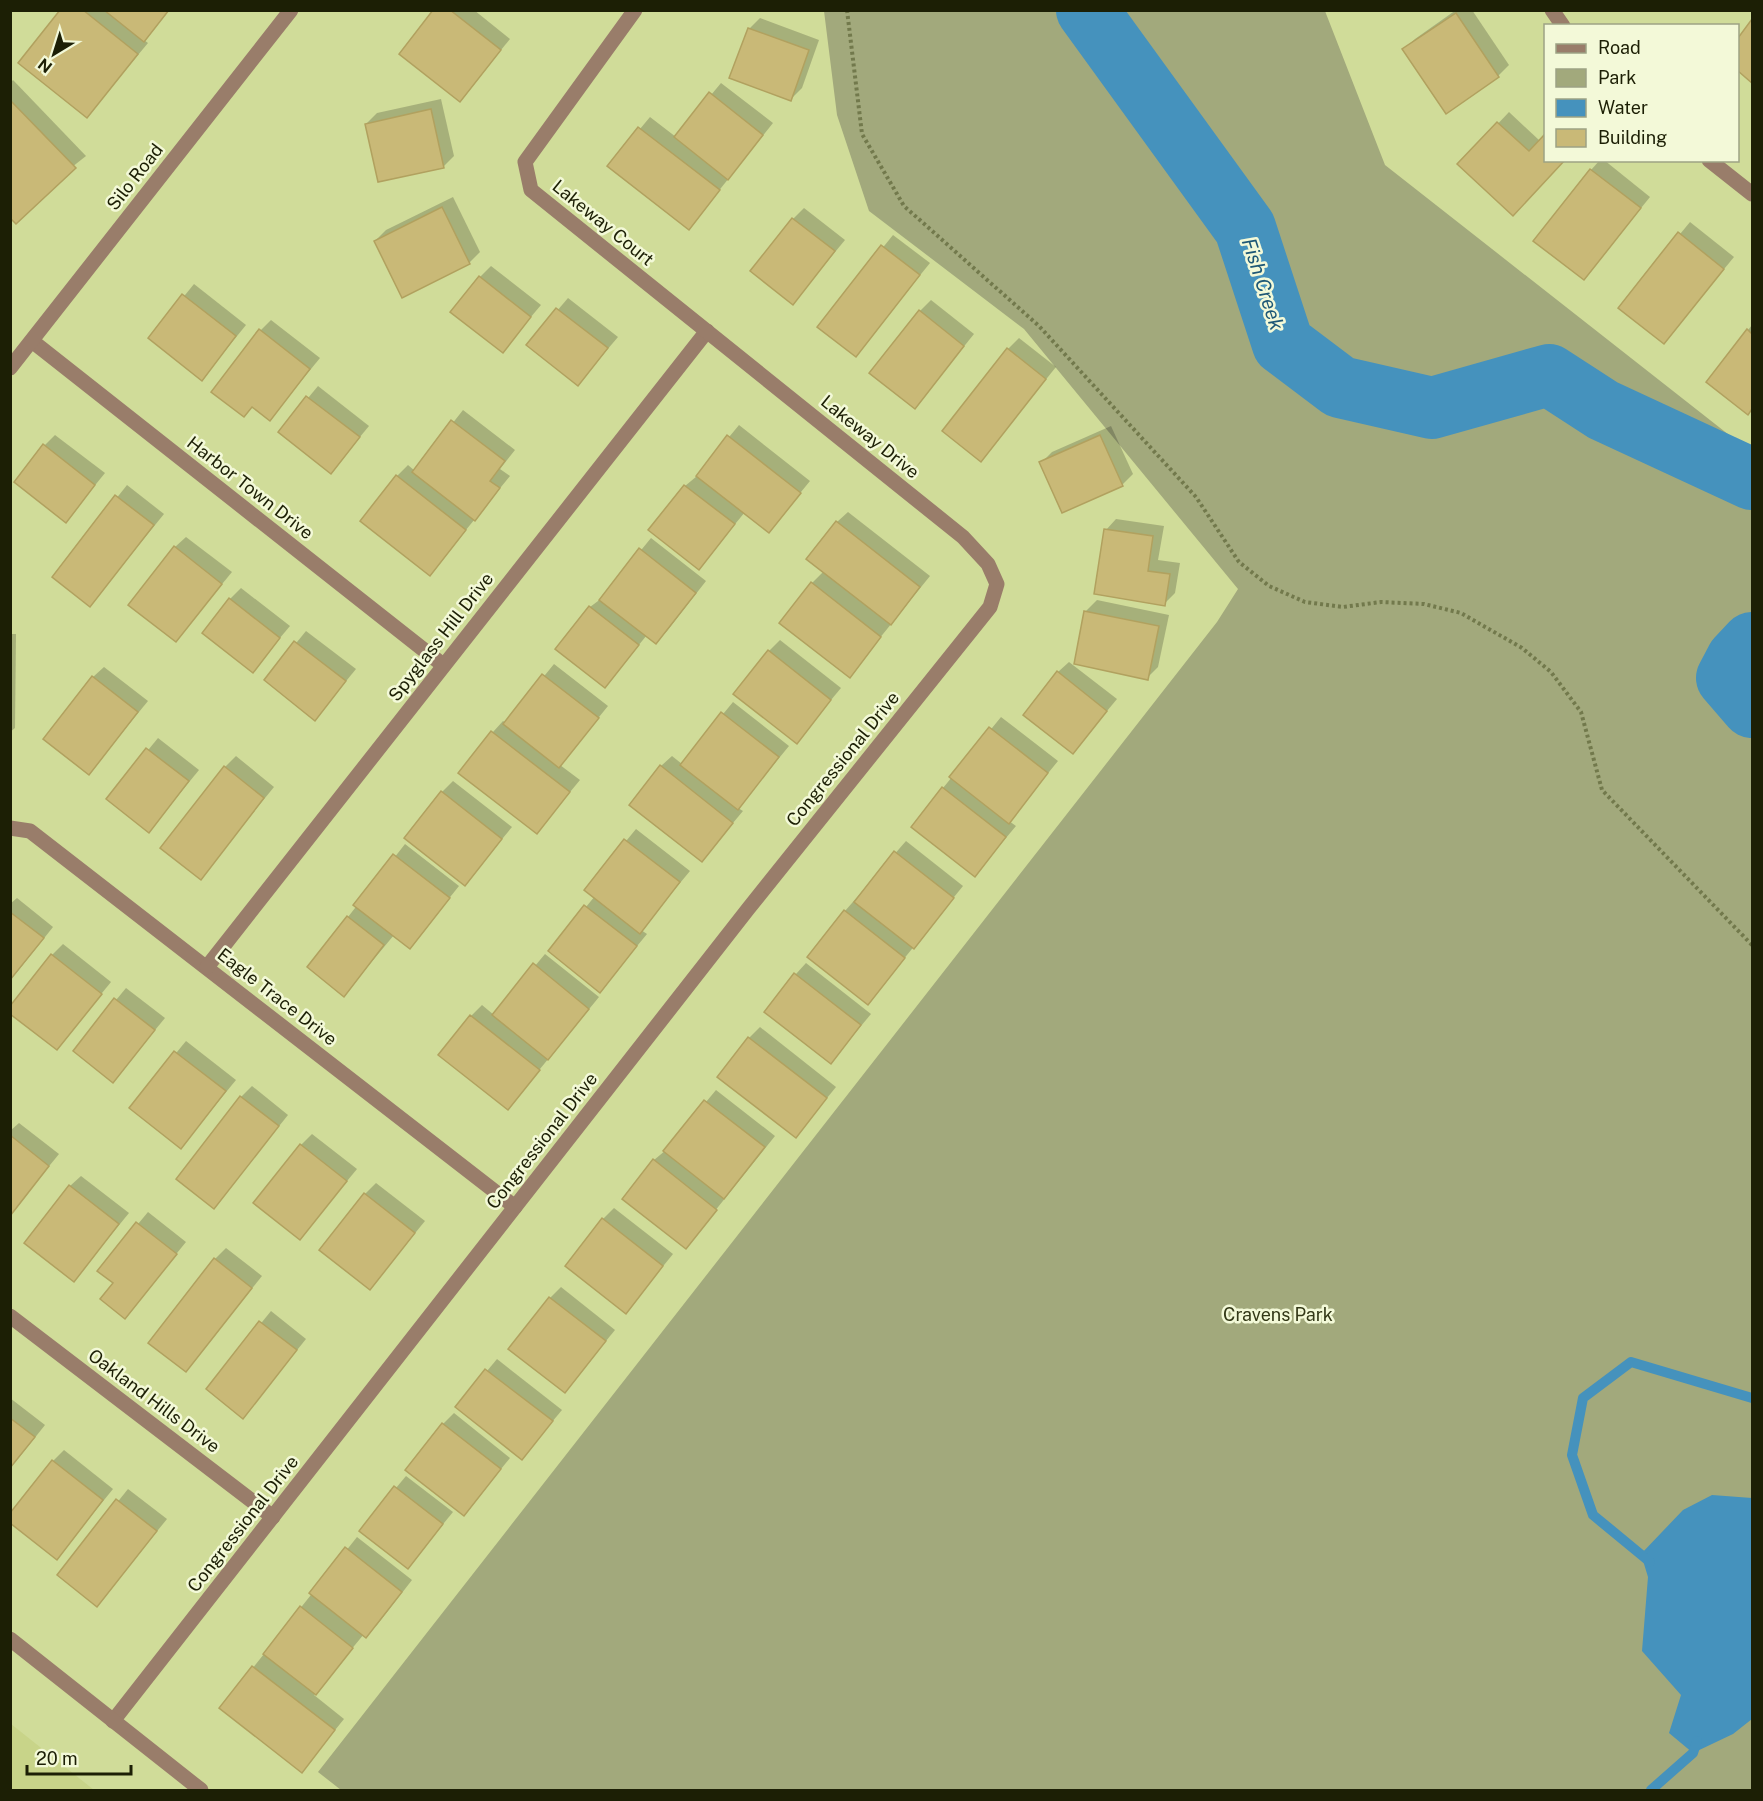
<svg xmlns="http://www.w3.org/2000/svg" width="1763" height="1801" font-family="'Public Sans',sans-serif">
<style>
.built{fill:#c8d489}
.green{fill:#a2a97c}
.water{fill:#4592bd}
.shadow{fill:#0003}
.lines{fill:none;stroke-linecap:round;stroke-linejoin:round}
.stream{stroke:#4592bd;stroke-width:10}
.river{stroke:#4592bd;stroke-width:62}
.building{fill:#c9b977;stroke:#b1a15f;stroke-width:1.5}
.path{stroke:#72794c;stroke-width:4;stroke-dasharray:3 3;stroke-linecap:butt}
.minor{stroke:#997d6a;stroke-width:15}
.tertiary{stroke:#997d6a;stroke-width:15}
.labels{text-anchor:middle;stroke-width:5;stroke-linejoin:round;paint-order:stroke}
.street-label{font-size:18px;fill:#1c1f05;stroke:#f3f9d8}
.park-label{font-size:18px;fill:#333817;stroke:#f3f9d8}
.water-label{font-size:20px;font-style:italic;fill:#1d5776;stroke:#f3f9d8}
</style>
<rect width="100%" height="100%" fill="#d0dc99"/>
<polygon class="built" points="10,1724 11,1724 94,1790 11,1790"/>
<polygon class="green" points="824,11 1325,11 1385,165 1752,453 1752,1790 341,1790 318,1772 1217,622 1238,589 1024,329 869,211 837,115"/>
<polygon class="water" points="1712,1495 1752,1498 1752,1719 1733,1734 1693,1753 1669,1733 1681,1695 1642,1651 1648,1577 1641,1554 1683,1510"/>
<g class="shadow">
<polygon points="61,10 169,10 144,40 148,43 87,116"/>
<polygon points="435,10 474,10 510,39 460,100"/>
<polygon points="1456,10 1472,10 1509,65 1498,76 1446,111 1404,50 1415,39"/>
<polygon points="760,18 819,40 802,88 791,99 749,29"/>
<polygon points="1752,21 1752,81 1738,69 1738,41"/>
<polygon points="13,80 86,156 10,216 10,83"/>
<polygon points="721,83 773,123 689,228 609,166 650,117 676,137"/>
<polygon points="441,99 454,156 443,167 366,124 377,113"/>
<polygon points="1509,112 1540,141 1546,160 1460,164"/>
<polygon points="1600,160 1604,160 1650,197 1584,278 1591,170"/>
<polygon points="453,197 480,252 469,263 403,296 375,241 386,230"/>
<polygon points="804,208 845,240 793,303 793,219"/>
<polygon points="1690,222 1734,257 1664,342 1620,307"/>
<polygon points="893,235 930,263 855,355 819,327"/>
<polygon points="491,266 541,305 502,351 480,277"/>
<polygon points="194,284 246,325 202,379 150,338"/>
<polygon points="568,298 618,337 578,384 528,345"/>
<polygon points="931,300 974,334 915,407 920,311"/>
<polygon points="271,320 320,358 270,419 253,406 261,330"/>
<polygon points="1752,325 1752,408 1748,413 1748,330"/>
<polygon points="1019,338 1056,367 981,460 1008,349"/>
<polygon points="318,386 369,426 331,472 280,432"/>
<polygon points="463,410 515,450 500,469 510,476 430,574 397,476 408,465 415,471"/>
<polygon points="739,425 810,481 769,531 745,512 699,568 650,530 685,486 697,476"/>
<polygon points="1111,426 1133,474 1122,485 1041,463 1052,452"/>
<polygon points="55,435 105,473 66,521 45,445"/>
<polygon points="127,485 164,514 90,605 54,577"/>
<polygon points="848,512 930,576 849,676 812,583 824,571 837,522"/>
<polygon points="1116,519 1164,526 1158,560 1180,563 1175,593 1164,604 1106,530"/>
<polygon points="186,537 232,572 176,640 175,547"/>
<polygon points="651,538 706,581 667,631 656,642 647,635 605,686 590,607 602,598"/>
<polygon points="241,588 290,626 252,671 230,599"/>
<polygon points="1097,600 1169,615 1158,667 1147,678 1086,611"/>
<polygon points="306,631 356,669 315,719 266,680"/>
<polygon points="10,634 16,634 15,728 10,732"/>
<polygon points="780,640 841,688 796,742 769,651"/>
<polygon points="1069,662 1117,699 1073,752 1058,672"/>
<polygon points="554,664 608,706 560,765 580,780 537,832 461,773 493,732 503,721 506,723"/>
<polygon points="104,667 148,701 89,773 93,677"/>
<polygon points="733,702 789,746 738,808 743,811 702,860 661,766 672,756 682,764"/>
<polygon points="1001,717 1058,761 1009,821 1016,826 975,875 943,788"/>
<polygon points="158,738 199,770 149,831 108,799"/>
<polygon points="236,756 274,787 200,878 225,767"/>
<polygon points="453,781 512,827 465,884 442,792"/>
<polygon points="636,829 690,871 641,930 647,934 600,991 550,951 595,896 586,890"/>
<polygon points="906,841 963,886 868,1003 845,911"/>
<polygon points="405,844 459,886 410,947 394,935 344,995 348,917"/>
<polygon points="17,898 53,927 10,981 10,904"/>
<polygon points="63,944 111,982 57,1048 52,955"/>
<polygon points="545,954 599,997 508,1108 471,1016 482,1005 494,1015"/>
<polygon points="806,963 871,1014 831,1062 796,974"/>
<polygon points="126,988 165,1018 113,1081 75,1050"/>
<polygon points="760,1027 836,1087 796,1136 749,1038"/>
<polygon points="186,1041 236,1080 181,1147 131,1108"/>
<polygon points="252,1086 288,1115 214,1207 241,1097"/>
<polygon points="716,1090 775,1136 686,1247 654,1160 666,1150"/>
<polygon points="19,1123 59,1154 10,1214 10,1131"/>
<polygon points="312,1134 357,1169 300,1238 301,1145"/>
<polygon points="81,1176 129,1213 74,1280 70,1186"/>
<polygon points="376,1183 425,1221 370,1288 365,1194"/>
<polygon points="614,1208 673,1254 626,1312 603,1219"/>
<polygon points="148,1212 186,1242 125,1317 115,1283 99,1271"/>
<polygon points="226,1248 262,1276 186,1370 215,1259"/>
<polygon points="561,1287 615,1330 565,1391 550,1298"/>
<polygon points="271,1311 306,1339 243,1417 208,1389"/>
<polygon points="497,1359 562,1410 522,1458 457,1407"/>
<polygon points="10,1398 45,1425 10,1469"/>
<polygon points="454,1413 510,1458 464,1514 443,1424"/>
<polygon points="64,1450 113,1489 57,1558 53,1461"/>
<polygon points="406,1476 453,1512 408,1567 361,1530"/>
<polygon points="128,1489 167,1519 97,1605 59,1575"/>
<polygon points="357,1537 412,1580 377,1625 364,1634 314,1695 344,1719 302,1771 221,1708"/>
</g>
<g class="lines">
<g class="stream">
<polyline points="1650,1562 1593,1515 1572,1455 1583,1398 1631,1362 1752,1398"/>
<polyline points="1651,1790 1693,1753 1697,1741"/>
</g>
<g class="river">
<polyline points="1087,10 1245,228 1283,344 1340,387 1432,408 1549,375 1603,410 1752,479"/>
<polyline points="1752,643 1737,659 1727,678 1752,707"/>
</g>
</g>
<g class="building">
<polygon points="60,10 83,10 138,54 87,118 18,63"/>
<polygon points="104,10 169,10 144,42"/>
<polygon points="433,10 450,10 501,50 460,102 399,54"/>
<polygon points="1456,13 1499,77 1446,114 1402,49"/>
<polygon points="1752,19 1752,83 1738,71 1738,38"/>
<polygon points="748,28 809,50 791,101 729,78"/>
<polygon points="709,92 763,135 728,180 674,137"/>
<polygon points="10,100 76,168 16,224 10,218"/>
<polygon points="431,109 444,168 378,182 365,124"/>
<polygon points="1497,122 1529,151 1546,133 1546,160 1565,160 1513,216 1457,164"/>
<polygon points="638,127 720,190 689,230 607,166"/>
<polygon points="1590,169 1641,208 1584,280 1533,241"/>
<polygon points="442,207 470,264 402,298 374,241"/>
<polygon points="792,218 835,251 793,305 750,271"/>
<polygon points="1678,232 1724,269 1664,344 1618,308"/>
<polygon points="881,245 920,275 856,357 817,327"/>
<polygon points="479,276 531,317 503,353 450,312"/>
<polygon points="182,294 236,336 202,381 148,338"/>
<polygon points="556,308 608,348 578,386 526,345"/>
<polygon points="919,310 964,346 915,409 869,373"/>
<polygon points="259,329 310,369 270,421 252,407 244,417 211,392"/>
<polygon points="1747,329 1752,334 1752,409 1748,415 1706,382"/>
<polygon points="1007,348 1046,379 981,462 942,431"/>
<polygon points="306,396 360,437 331,474 278,432"/>
<polygon points="451,420 505,461 490,481 500,488 475,521 412,472"/>
<polygon points="727,435 801,493 769,533 696,476"/>
<polygon points="1100,435 1123,486 1062,513 1039,462"/>
<polygon points="43,444 95,485 66,523 14,482"/>
<polygon points="396,475 466,530 430,576 360,521"/>
<polygon points="684,485 735,524 699,570 648,530"/>
<polygon points="115,495 154,525 90,607 52,577"/>
<polygon points="836,521 920,587 891,625 806,559"/>
<polygon points="1104,529 1153,536 1148,571 1170,574 1165,606 1094,594"/>
<polygon points="174,546 222,584 176,642 128,605"/>
<polygon points="639,548 696,593 656,644 599,600"/>
<polygon points="811,582 881,637 850,678 779,623"/>
<polygon points="229,598 280,638 253,673 202,633"/>
<polygon points="589,606 639,645 605,688 555,649"/>
<polygon points="1084,611 1159,626 1148,680 1074,664"/>
<polygon points="294,641 346,681 315,721 264,680"/>
<polygon points="768,650 831,700 797,744 733,694"/>
<polygon points="1057,671 1107,711 1073,754 1023,715"/>
<polygon points="542,674 599,718 559,768 503,724"/>
<polygon points="92,676 138,712 89,775 43,739"/>
<polygon points="721,712 779,757 738,810 680,765"/>
<polygon points="989,727 1048,773 1009,824 949,777"/>
<polygon points="491,731 570,792 537,834 458,773"/>
<polygon points="146,748 189,781 149,833 106,799"/>
<polygon points="660,765 733,823 702,862 629,805"/>
<polygon points="224,766 264,798 201,880 160,848"/>
<polygon points="942,787 1006,837 975,877 911,827"/>
<polygon points="441,791 502,839 465,886 404,838"/>
<polygon points="624,839 680,882 640,934 584,890"/>
<polygon points="894,851 954,898 914,949 854,902"/>
<polygon points="393,854 450,898 410,949 353,905"/>
<polygon points="584,905 637,946 600,993 548,951"/>
<polygon points="844,910 905,958 868,1005 807,957"/>
<polygon points="10,912 44,938 10,980"/>
<polygon points="347,916 384,945 344,997 307,967"/>
<polygon points="51,954 102,994 57,1050 10,1014 10,1006"/>
<polygon points="533,963 589,1009 548,1060 492,1015"/>
<polygon points="794,973 861,1025 831,1064 764,1012"/>
<polygon points="114,998 155,1030 113,1083 73,1051"/>
<polygon points="470,1015 540,1070 508,1110 438,1055"/>
<polygon points="748,1037 827,1098 796,1138 717,1077"/>
<polygon points="174,1051 226,1091 181,1149 129,1108"/>
<polygon points="240,1096 279,1126 214,1209 176,1179"/>
<polygon points="704,1100 765,1147 724,1199 663,1151"/>
<polygon points="10,1135 49,1166 10,1216"/>
<polygon points="300,1144 347,1181 300,1240 253,1203"/>
<polygon points="653,1159 717,1210 686,1249 622,1199"/>
<polygon points="69,1185 119,1224 74,1282 24,1243"/>
<polygon points="364,1193 415,1233 370,1290 319,1250"/>
<polygon points="602,1218 663,1266 626,1314 565,1266"/>
<polygon points="136,1222 177,1254 125,1319 100,1299 113,1283 97,1271"/>
<polygon points="214,1258 252,1288 186,1372 148,1343"/>
<polygon points="549,1297 606,1341 565,1393 508,1349"/>
<polygon points="259,1321 297,1350 243,1419 206,1389"/>
<polygon points="485,1369 553,1421 522,1460 455,1407"/>
<polygon points="10,1418 35,1437 10,1468"/>
<polygon points="442,1423 501,1469 464,1516 405,1470"/>
<polygon points="52,1460 103,1500 57,1560 10,1523 10,1513"/>
<polygon points="394,1486 443,1524 408,1569 359,1531"/>
<polygon points="116,1499 157,1531 97,1607 57,1575"/>
<polygon points="345,1547 402,1592 366,1638 309,1593"/>
<polygon points="300,1606 353,1648 316,1695 263,1654"/>
<polygon points="252,1666 335,1730 302,1773 219,1708"/>
</g>
<g class="lines">
<polyline class="path" points="847,10 862,134 904,206 1039,326 1196,497 1239,562 1269,586 1305,602 1343,607 1381,602 1424,604 1461,613 1522,648 1551,672 1581,712 1602,790 1752,945"/>
<g class="minor">
<polyline points="1552,10 1563,26"/>
<polyline points="1709,160 1752,194"/>
<polyline points="32,341 443,665"/>
<polyline points="10,828 30,831 515,1207"/>
<polyline points="207,967 707,331"/>
<polyline points="10,1316 273,1517"/>
<polyline points="113,1721 748,909 990,607 997,584 988,564 963,537 531,190 525,162 635,10"/>
</g>
<g class="tertiary">
<polyline points="10,368 291,10"/>
<polyline points="10,1639 201,1790"/>
</g>
</g>
<g class="labels">
<g class="street-label">
<text transform="translate(135 177) rotate(-52)" y="6">Silo Road</text>
<text transform="translate(603 223) rotate(39)" y="6">Lakeway Court</text>
<text transform="translate(870 437) rotate(39)" y="6">Lakeway Drive</text>
<text transform="translate(250 488) rotate(38)" y="6">Harbor Town Drive</text>
<text transform="translate(441 637) rotate(-52)" y="6">Spyglass Hill Drive</text>
<text transform="translate(843 759) rotate(-51)" y="6">Congressional Drive</text>
<text transform="translate(277 997) rotate(38)" y="6">Eagle Trace Drive</text>
<text transform="translate(542 1141) rotate(-52)" y="6">Congressional Drive</text>
<text transform="translate(154 1401) rotate(37)" y="6">Oakland Hills Drive</text>
<text transform="translate(243 1524) rotate(-52)" y="6">Congressional Drive</text>
</g>
<g class="park-label">
<text x="1278" y="1321">Cravens Park</text>
</g>
<g class="water-label">
<text transform="translate(1263 284) rotate(72)" y="7">Fish Creek</text>
</g>
</g>
<rect width="1763" height="1801" fill="none" stroke="#1c1f05" stroke-width="24"/>
<rect x="1544" y="24" width="195" height="138" fill="#f3f9d8" stroke="#9da284" stroke-width="1.5"/>
<rect x="1556" y="44" width="30" height="9" fill="#997d6a" stroke="#9da284" stroke-width="1.5"/>
<text x="1598" y="54" font-size="18" fill="#1c1f05">Road</text>
<rect x="1556" y="69" width="30" height="18" fill="#a2a97c" stroke="#9da284" stroke-width="1.5"/>
<text x="1598" y="84" font-size="18" fill="#1c1f05">Park</text>
<rect x="1556" y="99" width="30" height="18" fill="#4592bd" stroke="#9da284" stroke-width="1.5"/>
<text x="1598" y="114" font-size="18" fill="#1c1f05">Water</text>
<rect x="1556" y="129" width="30" height="18" fill="#c9b977" stroke="#9da284" stroke-width="1.5"/>
<text x="1598" y="144" font-size="18" fill="#1c1f05">Building</text>
<g transform="translate(54 54) rotate(218)" stroke="#f3f9d8" stroke-width="4.5" paint-order="stroke">
<path d="M0-4.5L10 22L0 15L-10 22Z" fill="#1c1f05"/>
<text y="-9" font-size="16" font-weight="bold" text-anchor="middle" fill="#1c1f05">N</text>
</g>
<path d="M27 1765v9h104v-9" fill="none" stroke="#1c1f05" stroke-width="3"/>
<text x="36" y="1765" font-size="18" fill="#1c1f05" stroke="#f3f9d8" stroke-width="4.5" paint-order="stroke">20 m</text>
</svg>
